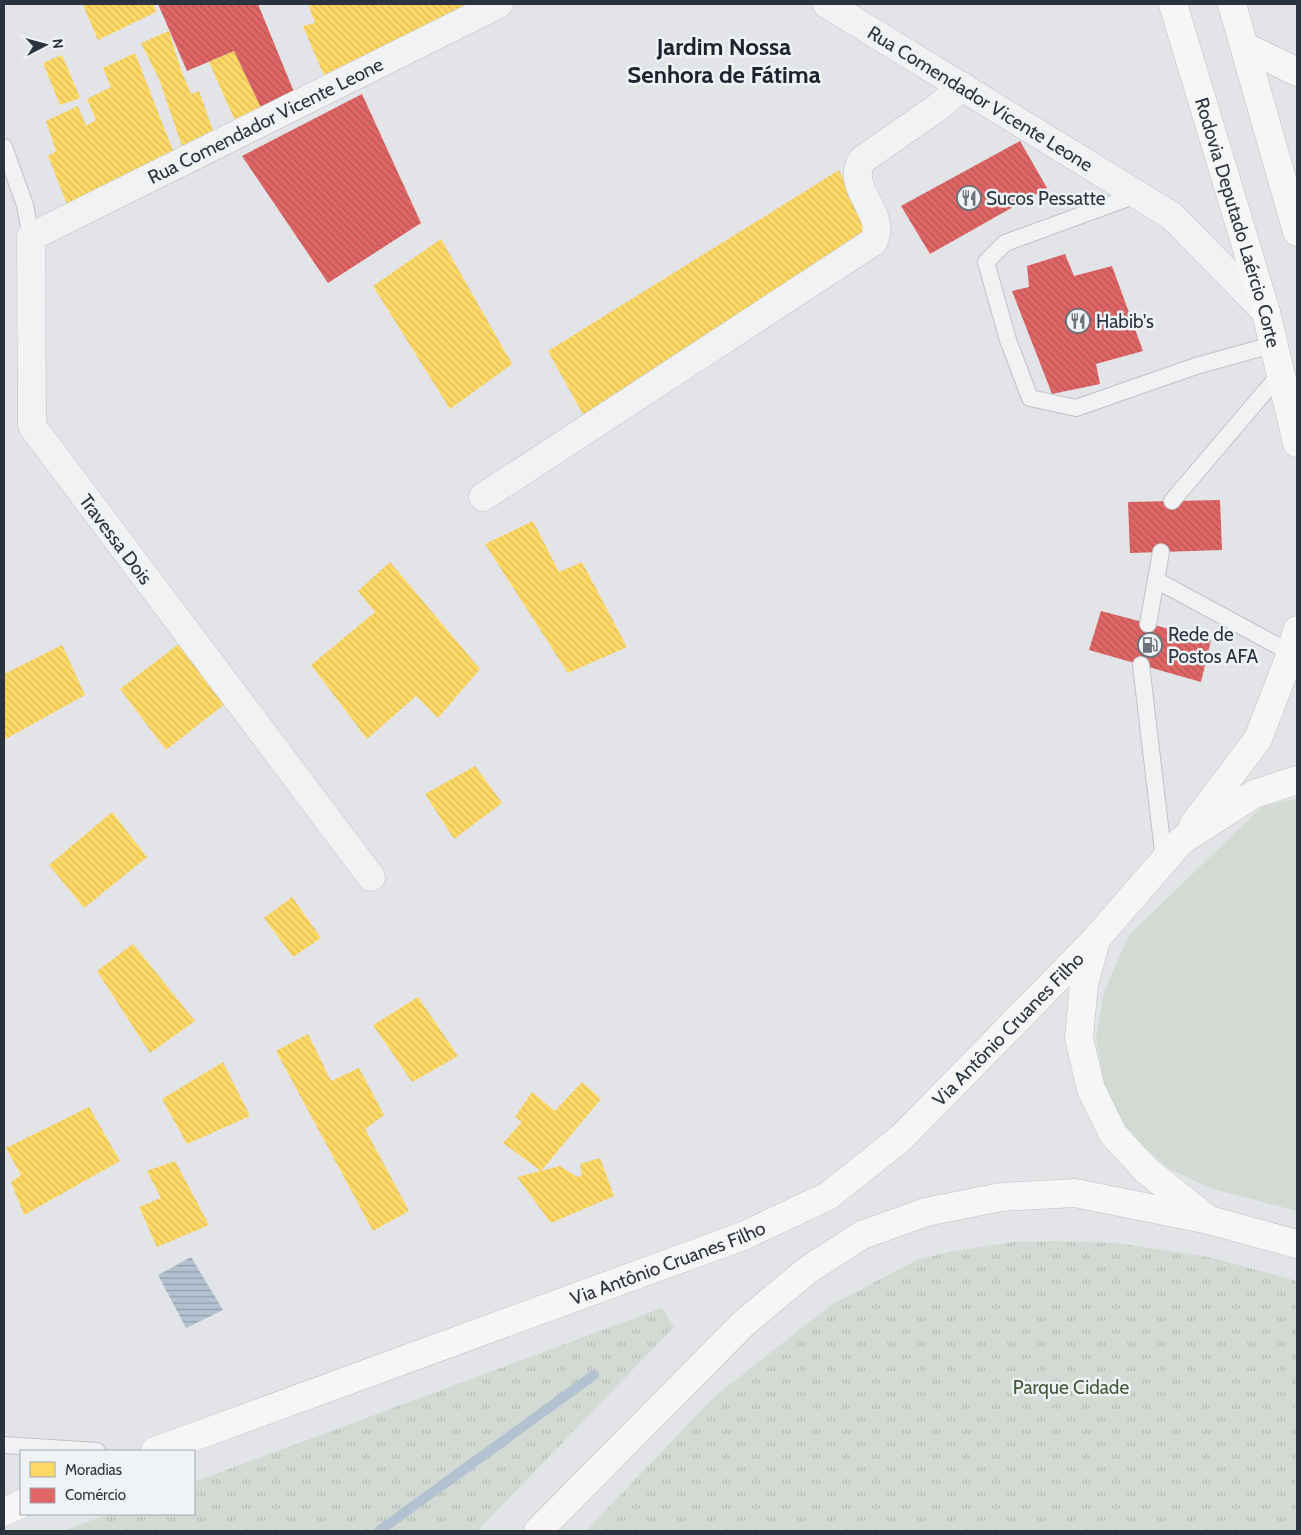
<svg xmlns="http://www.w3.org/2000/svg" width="1301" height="1535" font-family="Cabin,sans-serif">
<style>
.grass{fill:#d3dad3}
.park{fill:url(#park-tufts)}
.water{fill:url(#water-rules)}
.homes{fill:url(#homes-back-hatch)}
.shops{fill:url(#shops-back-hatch)}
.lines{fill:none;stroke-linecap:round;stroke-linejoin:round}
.stream{stroke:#b3c2d0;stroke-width:10}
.service-casing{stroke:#c0c2c5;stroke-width:18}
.minor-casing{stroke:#c0c2c5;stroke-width:29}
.tertiary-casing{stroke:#c0c2c5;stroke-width:29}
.primary-casing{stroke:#bfc1c4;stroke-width:29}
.service{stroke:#f1f2f4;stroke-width:16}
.minor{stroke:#f1f2f4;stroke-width:28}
.tertiary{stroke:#f1f2f4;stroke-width:28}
.primary{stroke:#f6f6f6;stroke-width:28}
.labels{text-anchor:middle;stroke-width:5;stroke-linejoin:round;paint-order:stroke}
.street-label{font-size:19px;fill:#2a333f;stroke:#f0f3f6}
.poi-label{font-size:19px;fill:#2a333f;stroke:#f0f3f6;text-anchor:start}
.park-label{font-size:19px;fill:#415939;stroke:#f0f3f6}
.district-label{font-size:24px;font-weight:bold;fill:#1d2430;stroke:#f0f3f6}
</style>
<defs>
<pattern id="park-tufts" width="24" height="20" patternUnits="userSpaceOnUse" patternTransform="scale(1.25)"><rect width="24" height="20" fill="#d3dad3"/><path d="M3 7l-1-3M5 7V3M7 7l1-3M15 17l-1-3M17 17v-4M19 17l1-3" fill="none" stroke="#b5bcb6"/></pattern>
<pattern id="water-rules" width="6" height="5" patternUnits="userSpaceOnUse" patternTransform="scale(1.25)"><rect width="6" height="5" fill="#b3c2d0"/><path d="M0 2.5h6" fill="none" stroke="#929eaa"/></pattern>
<pattern id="homes-back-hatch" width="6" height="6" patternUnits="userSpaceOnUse" patternTransform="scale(1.25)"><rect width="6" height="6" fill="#ffd966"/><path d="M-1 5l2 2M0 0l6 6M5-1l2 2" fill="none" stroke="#dbbb5a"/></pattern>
<pattern id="shops-back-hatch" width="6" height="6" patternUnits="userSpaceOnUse" patternTransform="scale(1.25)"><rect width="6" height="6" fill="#e06666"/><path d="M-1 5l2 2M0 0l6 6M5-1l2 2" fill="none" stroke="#b65555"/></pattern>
</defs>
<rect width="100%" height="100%" fill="#e2e4e7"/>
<polygon class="grass" points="1297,798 1297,1211 1210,1188 1168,1168 1127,1132 1104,1085 1096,1037 1104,992 1129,935 1262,807"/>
<g class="park">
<polygon points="1056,1241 1116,1243 1209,1257 1297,1281 1297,1531 586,1531 714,1397 831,1305 917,1260 953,1251 1014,1242"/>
<polygon points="662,1308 674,1327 477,1531 62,1531 109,1514 194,1514 194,1482"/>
</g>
<polygon class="water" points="191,1257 223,1310 186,1328 158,1275"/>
<g class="homes">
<polygon points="87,4 154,4 156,12 98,40 83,5"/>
<polygon points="308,4 473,4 325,78 303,26 315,23"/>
<polygon points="169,31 181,70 191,94 199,91 216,139 185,155 159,79 141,43"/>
<polygon points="234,51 264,114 236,123 209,62"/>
<polygon points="135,53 175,156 67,204 48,156 56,151 46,121 78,106 86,126 96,120 87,99 111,87 103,68"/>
<polygon points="62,55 80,98 60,105 43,63"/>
<polygon points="839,170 868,232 585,418 548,351"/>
<polygon points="441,239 512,364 450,409 373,286"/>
<polygon points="533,521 559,572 582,562 627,647 568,673 485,544"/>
<polygon points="390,562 480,669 438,718 416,696 367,739 311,665 375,612 358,591"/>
<polygon points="180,643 226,703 166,750 120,689"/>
<polygon points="62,645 85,695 4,740 4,674"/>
<polygon points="475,766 502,803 454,839 425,794"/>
<polygon points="112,812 147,857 84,908 49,865"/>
<polygon points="292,897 321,938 293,957 264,918"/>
<polygon points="133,944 195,1021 150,1053 97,971"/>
<polygon points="418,997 458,1056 412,1082 373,1025"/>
<polygon points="308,1034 331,1081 359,1068 384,1115 365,1129 409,1211 373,1231 276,1051"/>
<polygon points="223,1062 250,1116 187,1144 162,1099"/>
<polygon points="582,1082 601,1099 541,1171 503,1143 522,1122 515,1117 532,1092 555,1111"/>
<polygon points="89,1107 120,1161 24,1215 11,1182 21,1175 6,1148"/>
<polygon points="600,1158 614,1196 551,1223 517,1177 560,1166 577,1177 582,1175 580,1164"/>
<polygon points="175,1161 209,1225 157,1247 139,1207 161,1198 147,1171"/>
</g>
<g class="shops">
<polygon points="158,4 258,4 296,97 264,114 234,51 187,71"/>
<polygon points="362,94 421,223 328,283 242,156"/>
<polygon points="1020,141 1047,188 930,254 901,206"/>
<polygon points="1065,254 1074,276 1112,266 1143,351 1096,364 1100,384 1052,394 1012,291 1029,287 1027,266"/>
<polygon points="1220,500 1222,550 1130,553 1128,502"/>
<polygon points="1101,611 1211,640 1201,682 1089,650"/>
</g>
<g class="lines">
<polyline class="stream" points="379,1531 594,1375"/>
<defs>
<g id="service">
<polyline points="4,147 25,205 31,237"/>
<polyline points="1139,194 1005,243 986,262 1008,340 1030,398 1076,408 1196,366 1272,345"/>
<polyline points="1172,501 1280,374"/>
<polyline points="1156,580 1291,653"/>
<polyline points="1148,624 1161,552"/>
<polyline points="1141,665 1164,860"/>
<polyline points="4,1445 97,1451"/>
</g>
<g id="minor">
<path d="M483,497L873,242C889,214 844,188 862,160L941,105L962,86"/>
<path id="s1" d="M371,877L32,426L31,237L499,4"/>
</g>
<g id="tertiary">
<path id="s2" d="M827,4L1172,216L1266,312"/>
</g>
<g id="primary">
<path id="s3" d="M1173,4L1266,312L1297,443"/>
<polyline points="1232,4 1297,232"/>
<polyline points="1244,46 1297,72"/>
<polyline points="1193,825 1258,739 1291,653 1297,630"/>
<polyline points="1096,940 1084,984 1079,1038 1091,1089 1113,1134 1146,1170 1209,1220 1297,1244"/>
<path id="s4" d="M155,1451L743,1236L828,1196L901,1138L1096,939L1181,841L1254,794L1297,780"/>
<polyline points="4,1512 21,1504"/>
<polyline points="538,1531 744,1323 809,1269 862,1235 926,1212 1001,1197 1075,1193 1209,1220"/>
</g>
</defs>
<use href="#service" class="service-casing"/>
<use href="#minor" class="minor-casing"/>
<use href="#tertiary" class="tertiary-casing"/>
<use href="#primary" class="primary-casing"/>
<use href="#service" class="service"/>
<use href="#minor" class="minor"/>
<use href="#tertiary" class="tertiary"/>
<use href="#primary" class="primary"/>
</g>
<defs>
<symbol id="restaurant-ring" viewBox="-11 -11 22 22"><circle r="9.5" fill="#f0f3f6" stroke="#6a717a" stroke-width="1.5"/><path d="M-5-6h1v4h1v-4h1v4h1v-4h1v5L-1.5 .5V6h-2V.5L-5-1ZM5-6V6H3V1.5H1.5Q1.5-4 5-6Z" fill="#6a717a"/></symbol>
<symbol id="fuel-ring" viewBox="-11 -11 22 22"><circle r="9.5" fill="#f0f3f6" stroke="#6a717a" stroke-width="1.5"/><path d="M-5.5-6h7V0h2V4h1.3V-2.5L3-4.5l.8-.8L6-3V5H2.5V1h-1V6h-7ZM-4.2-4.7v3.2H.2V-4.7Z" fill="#6a717a"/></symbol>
</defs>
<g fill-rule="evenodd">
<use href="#restaurant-ring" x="955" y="184" width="28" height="28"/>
<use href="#restaurant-ring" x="1064" y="307" width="28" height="28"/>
<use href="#fuel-ring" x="1136" y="631" width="28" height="28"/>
</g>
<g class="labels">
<g class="street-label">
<text dy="7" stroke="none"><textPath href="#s2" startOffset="180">Rua Comendador Vicente Leone</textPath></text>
<text dy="7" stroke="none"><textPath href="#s1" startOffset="1015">Rua Comendador Vicente Leone</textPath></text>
<text dy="7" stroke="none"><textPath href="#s3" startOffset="228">Rodovia Deputado Laércio Corte</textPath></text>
<text transform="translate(116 539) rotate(53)" y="7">Travessa Dois</text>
<text dy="7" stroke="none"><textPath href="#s4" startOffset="966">Via Antônio Cruanes Filho</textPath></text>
<text dy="7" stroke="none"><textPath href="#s4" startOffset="546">Via Antônio Cruanes Filho</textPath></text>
</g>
<g class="poi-label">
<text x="986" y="205">Sucos Pessatte</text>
<text x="1096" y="328">Habib's</text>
<text x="1168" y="641">Rede de<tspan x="1168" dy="22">Postos AFA</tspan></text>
</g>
<g class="park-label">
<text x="1071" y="1394">Parque Cidade</text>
</g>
<g class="district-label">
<text x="724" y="55">Jardim Nossa<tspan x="724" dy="28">Senhora de Fátima</tspan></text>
</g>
</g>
<rect width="1301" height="1535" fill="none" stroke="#2a333f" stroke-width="10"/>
<rect x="20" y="1450" width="175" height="65" fill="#f0f3f6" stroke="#a1a6ad"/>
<rect x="30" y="1462" width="25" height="15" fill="#ffd966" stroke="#a1a6ad"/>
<text x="65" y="1475" font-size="15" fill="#2a333f">Moradias</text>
<rect x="30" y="1488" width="25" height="15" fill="#e06666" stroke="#a1a6ad"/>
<text x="65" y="1500" font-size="15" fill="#2a333f">Comércio</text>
<g transform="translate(45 45) rotate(84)" stroke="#f0f3f6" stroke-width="4" paint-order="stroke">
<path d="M0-4L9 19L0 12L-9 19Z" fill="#2a333f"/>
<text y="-8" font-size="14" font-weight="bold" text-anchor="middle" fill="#2a333f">N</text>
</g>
</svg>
